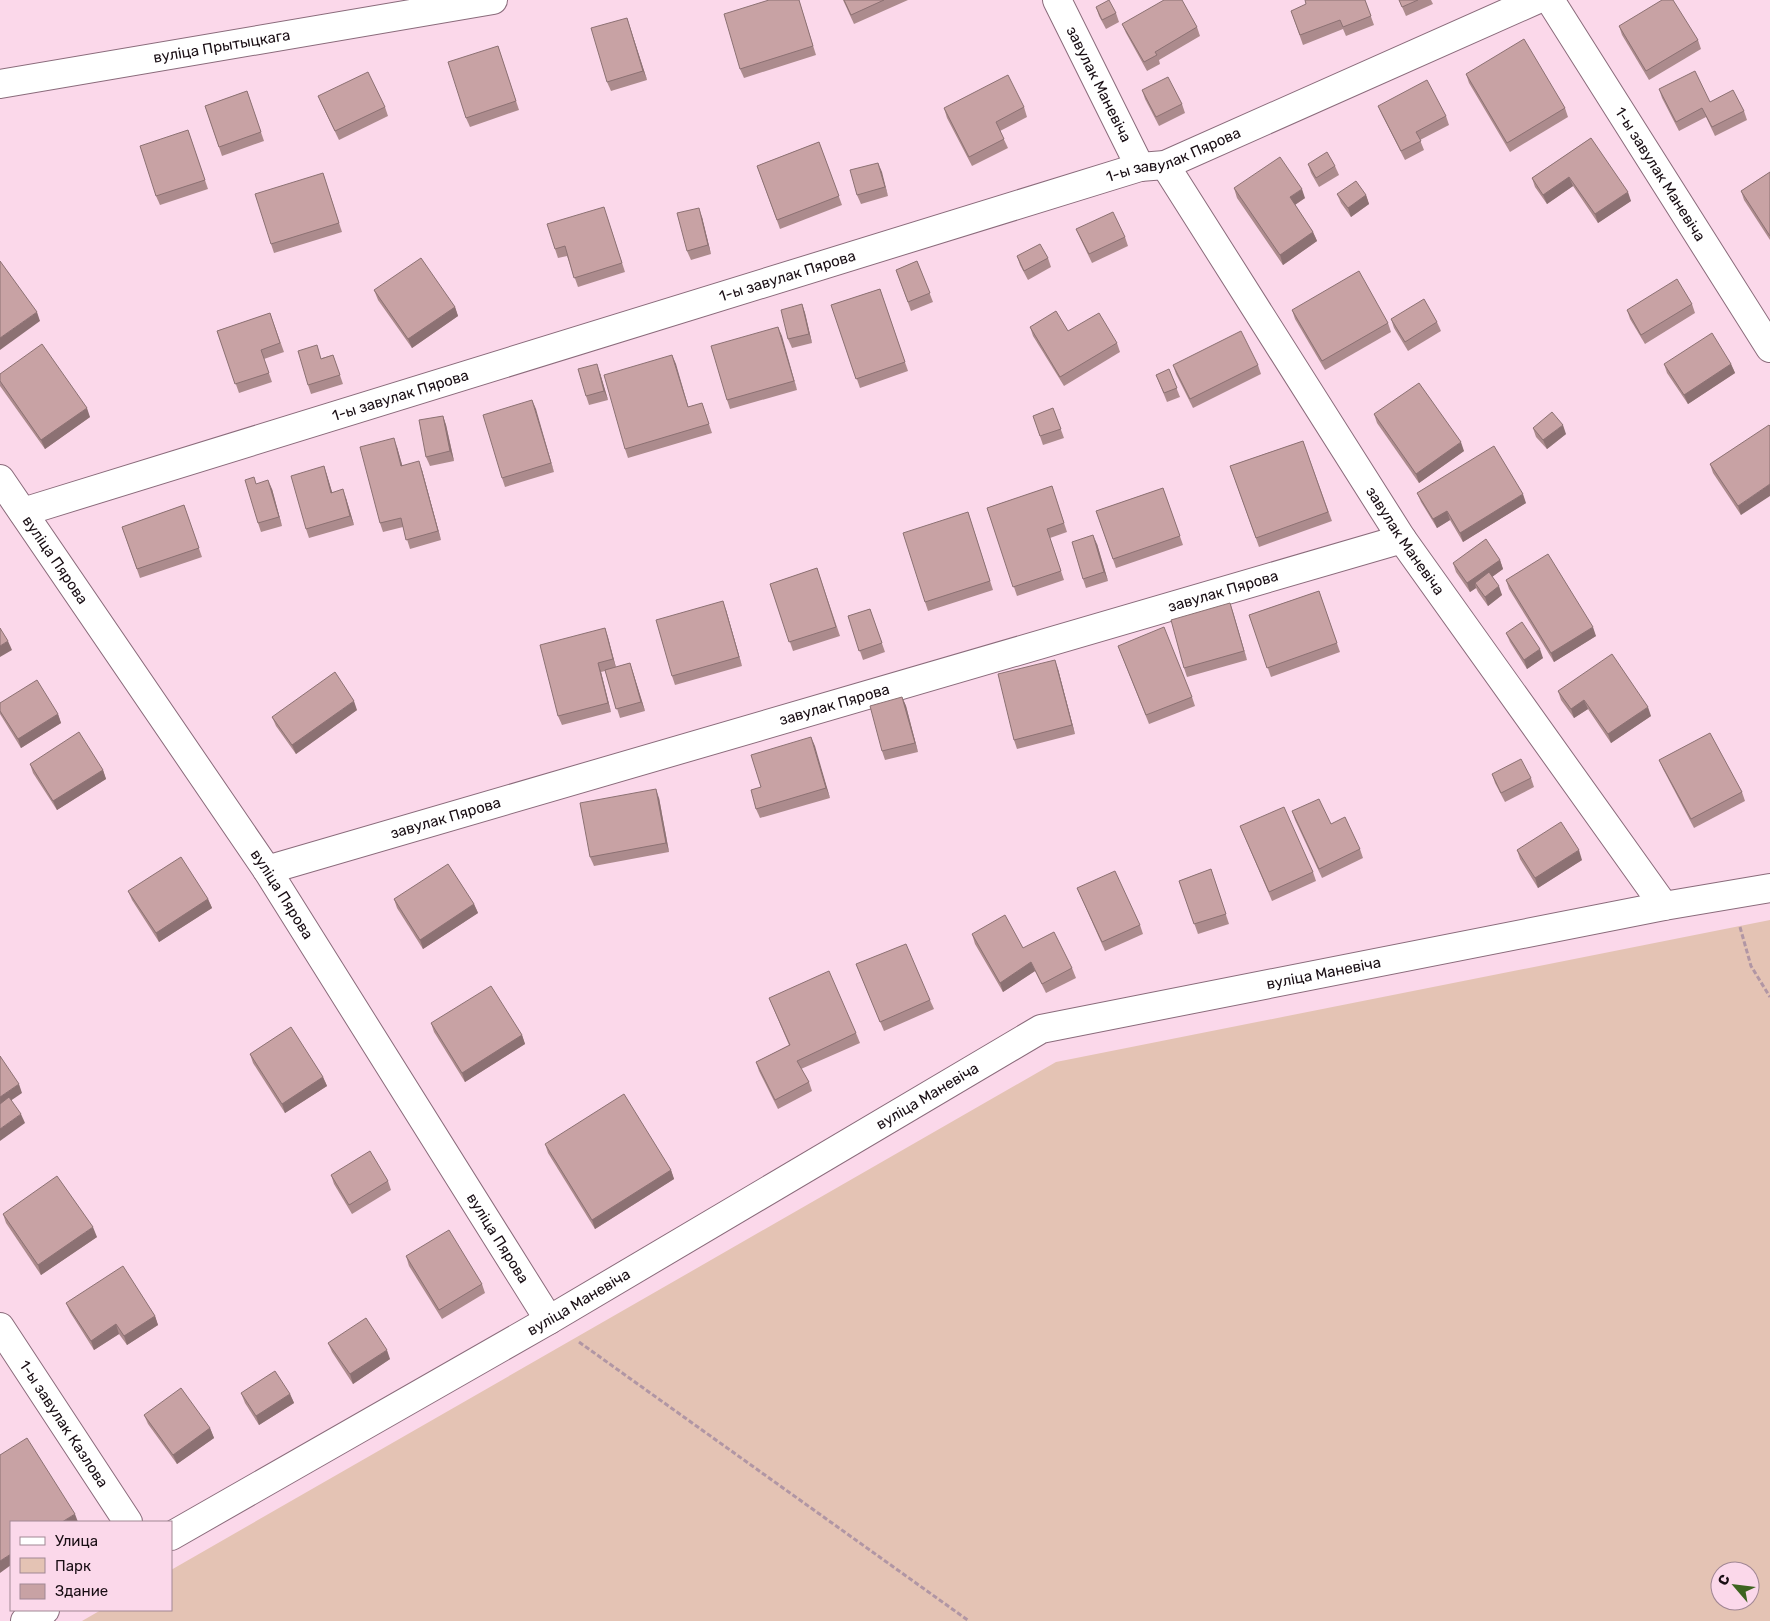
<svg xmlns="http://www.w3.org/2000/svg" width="1770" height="1621" font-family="Rubik,sans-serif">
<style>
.green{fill:#e4c3b4;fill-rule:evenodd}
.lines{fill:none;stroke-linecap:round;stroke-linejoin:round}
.minor-casing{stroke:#8a6b7b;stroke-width:30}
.path{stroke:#b196a4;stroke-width:3;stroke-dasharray:5 2.5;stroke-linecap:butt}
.minor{stroke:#fff;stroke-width:28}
.wall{fill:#ac8b8d}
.shaded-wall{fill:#8c7173}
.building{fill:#c8a2a4;stroke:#8c7173}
.labels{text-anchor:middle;stroke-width:4.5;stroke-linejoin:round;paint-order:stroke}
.street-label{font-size:15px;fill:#190e14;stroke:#fbd8ea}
</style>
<rect width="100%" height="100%" fill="#fbd8ea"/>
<path class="green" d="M1770,920V1621H82L101,1610H171V1570L1056,1062ZM1720,1571H1750V1601H1720Z"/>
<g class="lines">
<defs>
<g id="minor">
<path id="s1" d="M1057,0L1140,167"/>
<path id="s2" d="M1550,0L1770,348"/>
<path id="s3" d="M0,84L493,0"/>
<path id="s4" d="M1165,165L1402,539L1664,906"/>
<path id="s5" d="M0,479L267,870L549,1320"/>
<path id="s6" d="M23,512L1140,167L1165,165L1536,0"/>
<path id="s7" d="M267,870L1402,539"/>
<path id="s8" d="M0,1327L128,1522"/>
<path id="s9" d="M171,1536L549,1320L1041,1029L1664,906L1770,888"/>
<polyline points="25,1621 45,1610"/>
</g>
</defs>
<use href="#minor" class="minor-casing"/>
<g class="path">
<polyline points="1740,927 1751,966 1770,997"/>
<polyline points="579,1342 969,1621"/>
</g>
<use href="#minor" class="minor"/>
</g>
<g class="wall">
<polygon points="799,0 816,55 744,78 740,69"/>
<polygon points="843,0 908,0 854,24"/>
<polygon points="1365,0 1374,25 1346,36 1343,29 1303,45 1291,11"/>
<polygon points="1399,0 1431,0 1433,4 1406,16"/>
<polygon points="1096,7 1116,13 1119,22 1106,29 1099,16"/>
<polygon points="627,18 647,80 611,91 607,82"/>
<polygon points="1122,24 1197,27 1200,36 1159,60 1160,64 1147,71 1126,33"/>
<polygon points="1619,26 1698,40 1701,49 1649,80 1622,35"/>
<polygon points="498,46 519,110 470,127 466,118"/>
<polygon points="1466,74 1565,108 1568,117 1510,152 1469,83"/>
<polygon points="1659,89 1744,111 1747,120 1715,136 1706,117 1679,131 1662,98"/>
<polygon points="1142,90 1182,104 1185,113 1159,126 1145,99"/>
<polygon points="247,91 264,141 222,156 205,106"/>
<polygon points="318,96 385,107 388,116 339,140 322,105"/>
<polygon points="1378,106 1446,116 1449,125 1420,140 1424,150 1405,160 1382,115"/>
<polygon points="1024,107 1027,117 1000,131 1008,148 972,166 947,118 944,108"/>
<polygon points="188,130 208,189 160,205 156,196"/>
<polygon points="1591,138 1631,201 1598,223 1573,186 1547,204 1535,187 1532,178"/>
<polygon points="819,142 842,205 780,229 757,166"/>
<polygon points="878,163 888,196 861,204 857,195"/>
<polygon points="1308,164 1335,166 1339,175 1319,187 1311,173"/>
<polygon points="1770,172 1770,240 1744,200 1741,191"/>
<polygon points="323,173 342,232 274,253 271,244"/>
<polygon points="1234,188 1305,198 1295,205 1313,232 1317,241 1283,265 1237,198"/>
<polygon points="1337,194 1366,195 1369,204 1351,217 1341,203"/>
<polygon points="607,216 625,272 578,287 567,256 558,258 555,249"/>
<polygon points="702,217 711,254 691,260 687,251"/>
<polygon points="1076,229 1125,237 1128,246 1092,263 1080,238"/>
<polygon points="1017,256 1048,258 1051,267 1028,280 1020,265"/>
<polygon points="917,261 933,302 911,311 896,270"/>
<polygon points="880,289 908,371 860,388 831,305"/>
<polygon points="374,290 455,307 458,316 412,348 378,300"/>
<polygon points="802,304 805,313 812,343 792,348 788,339"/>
<polygon points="1692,304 1695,313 1645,344 1630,319 1627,310"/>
<polygon points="1292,310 1388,323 1391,332 1325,370 1295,319"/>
<polygon points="270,313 284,352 264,359 272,382 239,393 217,331"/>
<polygon points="1391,319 1437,322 1441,331 1408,351 1394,328"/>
<polygon points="778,327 797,390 730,409 727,400"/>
<polygon points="1030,327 1068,331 1117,343 1120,352 1064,386 1033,336"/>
<polygon points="333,355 343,384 311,394 308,385 322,358"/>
<polygon points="672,355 688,407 702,403 712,433 628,458 625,449"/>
<polygon points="1664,364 1731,364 1735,373 1688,404 1667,373"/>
<polygon points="1173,365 1258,365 1261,374 1193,408 1176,374"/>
<polygon points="1169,369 1180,397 1167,402 1156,375"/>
<polygon points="600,373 608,400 589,405 586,396"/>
<polygon points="0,374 90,417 45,449 0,386"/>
<polygon points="532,400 554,472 505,487 502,478"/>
<polygon points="1053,408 1064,438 1043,445 1033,416"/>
<polygon points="1374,414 1464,451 1419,483 1377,423"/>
<polygon points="443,416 446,425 454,461 430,466 426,457"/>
<polygon points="1770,426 1741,515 1713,473 1710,464"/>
<polygon points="1533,428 1566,434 1547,449 1536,437"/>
<polygon points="1303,441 1332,521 1259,547 1230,466"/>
<polygon points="397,447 402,465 422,470 441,540 410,549 403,527 383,532 380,523"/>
<polygon points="324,466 332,492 346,498 354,525 309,538 306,529"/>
<polygon points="256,484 272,489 282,526 261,532 258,523"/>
<polygon points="1052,486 1067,532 1050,538 1064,580 1017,596 987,508"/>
<polygon points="1163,488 1183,545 1116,568 1096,511"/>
<polygon points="1417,493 1526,503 1463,542 1450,520 1437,528 1421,502"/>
<polygon points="184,505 202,557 140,578 122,527"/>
<polygon points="968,512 993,590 928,611 925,602"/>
<polygon points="1097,544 1108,581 1086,588 1083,579"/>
<polygon points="1500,560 1503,569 1492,577 1502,595 1488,606 1478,592 1476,588 1470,592 1456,572 1453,563"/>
<polygon points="817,568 840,636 793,651 770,584"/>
<polygon points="1506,580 1596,636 1554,662 1509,589"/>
<polygon points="1319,591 1340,652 1271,677 1249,615"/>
<polygon points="1230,603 1247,660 1187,677 1184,668"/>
<polygon points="870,609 885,652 863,660 848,616"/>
<polygon points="726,610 742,666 675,685 672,676"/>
<polygon points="605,628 616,667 630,663 645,711 620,718 605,671 601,672 611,712 562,725 558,716"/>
<polygon points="1506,633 1543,658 1527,669 1510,642"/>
<polygon points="1118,646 1192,697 1195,706 1149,724"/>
<polygon points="1058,669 1075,734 1017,749 1014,740"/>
<polygon points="1558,691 1651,716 1611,743 1588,709 1574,718 1561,700"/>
<polygon points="902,697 906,706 918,752 885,760 882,751"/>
<polygon points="0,703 58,714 61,723 21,748 0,714"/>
<polygon points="357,710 296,754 276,726 272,717"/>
<polygon points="811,737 830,798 760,818 756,809 761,787"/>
<polygon points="1659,760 1742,792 1745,801 1694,828 1663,769"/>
<polygon points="30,764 103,770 106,779 57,810 33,773"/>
<polygon points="1492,774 1531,778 1534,787 1505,802 1495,783"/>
<polygon points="659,798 669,852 594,866 590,857"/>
<polygon points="1292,811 1331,824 1360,849 1363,858 1322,878 1295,820"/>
<polygon points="1240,826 1313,872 1316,881 1272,901"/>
<polygon points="1517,850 1582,860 1538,888 1520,859"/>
<polygon points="1211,869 1229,924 1198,934 1179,881"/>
<polygon points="1077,888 1140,925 1143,934 1105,951"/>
<polygon points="128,891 208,899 212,908 159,942 132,900"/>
<polygon points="394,899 474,904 478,913 423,949 397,908"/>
<polygon points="972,934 1023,948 1072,968 1076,978 1046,993 1035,971 1003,992 975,944"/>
<polygon points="856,964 930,1000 934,1009 884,1031"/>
<polygon points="769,998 856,1033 860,1043 801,1069 809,1082 812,1091 778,1109 759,1071 756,1062 789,1045"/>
<polygon points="431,1023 522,1035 525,1044 465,1082 434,1032"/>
<polygon points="250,1054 323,1077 327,1086 285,1113 253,1063"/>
<polygon points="545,1144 671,1170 674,1179 595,1229 548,1153"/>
<polygon points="331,1175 388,1181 391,1190 352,1214 334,1184"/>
<polygon points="3,1214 97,1237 41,1275 6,1223"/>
<polygon points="406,1256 482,1284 485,1293 442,1319 409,1266"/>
<polygon points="66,1303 155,1316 158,1325 127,1345 119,1334 94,1350 70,1312"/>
<polygon points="328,1343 390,1359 353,1384 332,1352"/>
<polygon points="241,1393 290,1394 294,1403 259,1425 245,1403"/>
<polygon points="144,1415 210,1428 214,1438 177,1464 148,1424"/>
</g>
<g class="shaded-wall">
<polygon points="627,18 630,27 647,80 643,71"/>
<polygon points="878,163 882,172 888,196 885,187"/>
<polygon points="1569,177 1573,186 1547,204 1543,195"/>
<polygon points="1302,189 1305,198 1293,206 1290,197"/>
<polygon points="1628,192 1631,201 1598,223 1595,214"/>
<polygon points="1366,195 1369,204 1351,217 1348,208"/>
<polygon points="699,208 702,217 711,254 708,245"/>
<polygon points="1313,232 1317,241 1283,265 1280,255"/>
<polygon points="802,304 805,313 812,343 809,334"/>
<polygon points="455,307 458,316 412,348 408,339"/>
<polygon points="37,312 40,321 0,350 0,338"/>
<polygon points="778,327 782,336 797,390 794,381"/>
<polygon points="672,355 676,364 691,416 688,407"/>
<polygon points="597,364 600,373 608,400 604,391"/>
<polygon points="1731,364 1735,373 1688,404 1684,395"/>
<polygon points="532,400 536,409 554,472 551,463"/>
<polygon points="87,408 90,417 45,449 41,440"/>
<polygon points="443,416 446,425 454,461 450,451"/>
<polygon points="1563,425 1566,434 1547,449 1543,440"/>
<polygon points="394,438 397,447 405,475 401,466"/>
<polygon points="1461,442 1464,451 1419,483 1416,474"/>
<polygon points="419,461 422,470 441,540 438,531"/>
<polygon points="324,466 327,475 335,502 331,493"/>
<polygon points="268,480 272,489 282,526 279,517"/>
<polygon points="1770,484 1770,496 1741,515 1738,506"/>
<polygon points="343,489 346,498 354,525 350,516"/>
<polygon points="1523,494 1526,503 1463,542 1460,533"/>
<polygon points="1447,511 1450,520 1437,528 1433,519"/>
<polygon points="1093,535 1097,544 1108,581 1104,572"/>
<polygon points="1500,560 1503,569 1478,587 1475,583 1476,588 1470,592 1467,583"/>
<polygon points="1499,586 1502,595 1488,606 1485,597"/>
<polygon points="723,601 726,610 742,666 739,657"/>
<polygon points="1230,603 1233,612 1247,660 1244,651"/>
<polygon points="1593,627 1596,636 1554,662 1551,653"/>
<polygon points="605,628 608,637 616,668 613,659"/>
<polygon points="8,641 12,650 0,657 0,646"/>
<polygon points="1540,649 1543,658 1527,669 1524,660"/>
<polygon points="1055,660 1058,669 1075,734 1072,725"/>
<polygon points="598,663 601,672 611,712 608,703"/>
<polygon points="630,663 633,672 645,711 641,702"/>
<polygon points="902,697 906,706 918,752 915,743"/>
<polygon points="1584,700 1588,709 1574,718 1571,709"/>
<polygon points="354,701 357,710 296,754 292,745"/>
<polygon points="1648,707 1651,716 1611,743 1608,734"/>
<polygon points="58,714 61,723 21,748 18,739"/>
<polygon points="811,737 815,746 830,798 826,788"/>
<polygon points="103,770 106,779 57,810 53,801"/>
<polygon points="656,789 659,798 669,852 666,843"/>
<polygon points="1579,850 1582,860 1538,888 1535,878"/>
<polygon points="208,899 212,908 159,942 156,933"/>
<polygon points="474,904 478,913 423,949 420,940"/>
<polygon points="1031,962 1035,971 1003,992 1000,983"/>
<polygon points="522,1035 525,1044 465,1082 462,1073"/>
<polygon points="323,1077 327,1086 285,1113 282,1104"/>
<polygon points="19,1084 22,1093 0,1108 0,1097"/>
<polygon points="21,1114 25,1123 0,1141 0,1129"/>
<polygon points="671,1170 674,1179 595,1229 592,1220"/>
<polygon points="93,1227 97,1237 41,1275 38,1265"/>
<polygon points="155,1316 158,1325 127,1345 124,1336"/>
<polygon points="116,1324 119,1334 94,1350 91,1341"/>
<polygon points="387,1350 390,1359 353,1384 350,1374"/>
<polygon points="290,1394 294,1403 259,1425 256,1416"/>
<polygon points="210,1428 214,1438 177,1464 173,1455"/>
<polygon points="75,1514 78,1522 62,1522"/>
<polygon points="11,1554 11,1565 0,1573 0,1561"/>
</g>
<g class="building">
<polygon points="769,0 799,0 813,46 740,69 724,14"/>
<polygon points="844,0 884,0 851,15"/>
<polygon points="1109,0 1116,13 1102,20 1096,7"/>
<polygon points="1164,0 1182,0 1197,27 1155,52 1157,55 1144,62 1122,24"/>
<polygon points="1305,0 1365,0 1371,16 1343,27 1340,20 1300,35 1291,11 1306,4"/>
<polygon points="1399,0 1418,0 1402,7"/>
<polygon points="1662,0 1673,0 1698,40 1646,71 1619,26"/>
<polygon points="627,18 643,71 607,82 591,28"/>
<polygon points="1524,39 1565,108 1507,143 1466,74"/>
<polygon points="498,46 516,101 466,118 448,62"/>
<polygon points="1695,71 1710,102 1733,90 1744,111 1712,127 1702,108 1676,122 1659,89"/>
<polygon points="368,72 385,107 335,131 318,96"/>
<polygon points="1008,75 1024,107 996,122 1004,139 969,157 944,108"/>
<polygon points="1168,77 1182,104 1156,117 1142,90"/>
<polygon points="1427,80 1446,116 1416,132 1421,141 1401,151 1378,106"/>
<polygon points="247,91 261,132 219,147 205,106"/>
<polygon points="188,130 205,180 156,196 140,146"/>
<polygon points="1591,138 1628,192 1595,214 1569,177 1543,195 1532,178"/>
<polygon points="819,142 839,196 777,220 757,166"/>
<polygon points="1327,152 1335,166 1316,178 1308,164"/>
<polygon points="1280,157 1302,189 1290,197 1313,232 1280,255 1234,188"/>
<polygon points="878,163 885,187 857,195 850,170"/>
<polygon points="1770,172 1770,236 1741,191"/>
<polygon points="323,173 339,223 271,244 255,194"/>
<polygon points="1356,181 1366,195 1348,208 1337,194"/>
<polygon points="604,207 622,263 574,278 565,246 555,249 547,224"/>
<polygon points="699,208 708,245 687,251 677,213"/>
<polygon points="1113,212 1125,237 1089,254 1076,229"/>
<polygon points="1040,244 1048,258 1024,271 1017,256"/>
<polygon points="421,258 455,307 408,339 374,290"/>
<polygon points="0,261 37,312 0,338"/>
<polygon points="917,261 930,293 908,302 896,270"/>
<polygon points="1359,271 1388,323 1322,361 1292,310"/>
<polygon points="1677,279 1692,304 1641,335 1627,310"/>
<polygon points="880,289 905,362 856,379 831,305"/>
<polygon points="1424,299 1437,322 1405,342 1391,319"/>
<polygon points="802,304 809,334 788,339 781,310"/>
<polygon points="1056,311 1068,331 1099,313 1117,343 1060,377 1030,327"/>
<polygon points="270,313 280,343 261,350 269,373 235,384 217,331"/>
<polygon points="778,327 794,381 727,400 711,346"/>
<polygon points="1241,331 1258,365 1190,399 1173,365"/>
<polygon points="1712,333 1731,364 1684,395 1664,364"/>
<polygon points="42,344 87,408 41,440 0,381 0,374"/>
<polygon points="317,345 321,359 333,355 340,375 308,385 298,351"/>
<polygon points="672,355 688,407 702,403 709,424 625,449 604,375"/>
<polygon points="597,364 604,391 586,396 578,369"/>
<polygon points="1169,369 1177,388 1164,393 1156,375"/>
<polygon points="1419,383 1461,442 1416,474 1374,414"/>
<polygon points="532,400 551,463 502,478 483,415"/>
<polygon points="1053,408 1061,429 1040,436 1033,416"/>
<polygon points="1552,412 1563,425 1543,440 1533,428"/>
<polygon points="443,416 450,451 426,457 419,420"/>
<polygon points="1769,425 1770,426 1770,484 1738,506 1710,464"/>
<polygon points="394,438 401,466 419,461 438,531 406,540 401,518 380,523 360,447"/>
<polygon points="1303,441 1328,512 1256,538 1230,466"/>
<polygon points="1494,446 1523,494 1460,533 1447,511 1433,519 1417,493"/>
<polygon points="324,466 331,493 343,489 350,516 306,529 291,476"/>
<polygon points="254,477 256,484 268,480 279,517 258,523 245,480"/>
<polygon points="1052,486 1064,523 1047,529 1061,571 1013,587 987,508"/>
<polygon points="1163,488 1180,536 1113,559 1096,511"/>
<polygon points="184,505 199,548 137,569 122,527"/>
<polygon points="968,512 990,581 925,602 903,533"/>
<polygon points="1093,535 1104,572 1083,579 1072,542"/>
<polygon points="1486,539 1500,560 1467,583 1453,563"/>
<polygon points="1548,554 1593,627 1551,653 1506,580"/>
<polygon points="817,568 836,627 789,642 770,584"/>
<polygon points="1489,572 1499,586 1485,597 1475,583"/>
<polygon points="1319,591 1337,643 1267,668 1249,615"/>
<polygon points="723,601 739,657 672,676 656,620"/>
<polygon points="1230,603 1244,651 1184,668 1171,620"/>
<polygon points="870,609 882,643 859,651 848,616"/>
<polygon points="1522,622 1540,649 1524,660 1506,633"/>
<polygon points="1164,627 1192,697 1146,715 1118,646"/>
<polygon points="0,628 8,641 0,646"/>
<polygon points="605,628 613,659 598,663 608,703 558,716 540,645"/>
<polygon points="1612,654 1648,707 1608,734 1584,700 1571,709 1558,691"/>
<polygon points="1055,660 1072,725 1014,740 998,674"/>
<polygon points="630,663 641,702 616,709 605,670"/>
<polygon points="335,672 354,701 292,745 272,717"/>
<polygon points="37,680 58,714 18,739 0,711 0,703"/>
<polygon points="902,697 915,743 882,751 870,706"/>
<polygon points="79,732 103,770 53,801 30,764"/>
<polygon points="1710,733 1742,792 1691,819 1659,760"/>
<polygon points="811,737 826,788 756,809 751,790 761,787 751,755"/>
<polygon points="1521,759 1531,778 1501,793 1492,774"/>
<polygon points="656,789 666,843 590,857 580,803"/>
<polygon points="1319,799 1331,824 1345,817 1360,849 1319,869 1292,811"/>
<polygon points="1284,807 1313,872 1269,892 1240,826"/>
<polygon points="1561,822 1579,850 1535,878 1517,850"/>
<polygon points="181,857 208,899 156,933 128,891"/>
<polygon points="448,864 474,904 420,940 394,899"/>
<polygon points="1211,869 1226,914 1194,924 1179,881"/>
<polygon points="1115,871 1140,925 1102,942 1077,888"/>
<polygon points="1005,915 1023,948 1054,932 1072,968 1042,984 1031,962 1000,983 972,934"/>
<polygon points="906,944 930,1000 880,1022 856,964"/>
<polygon points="829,971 856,1033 797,1061 809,1082 775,1100 756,1062 790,1045 769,998"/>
<polygon points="491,986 522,1035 462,1073 431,1023"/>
<polygon points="291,1027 323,1077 282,1104 250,1054"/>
<polygon points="0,1056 19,1084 0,1097"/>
<polygon points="624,1094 671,1170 592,1220 545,1144"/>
<polygon points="9,1097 21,1114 0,1129 0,1104"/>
<polygon points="370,1151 388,1181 349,1205 331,1175"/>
<polygon points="57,1176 93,1227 38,1265 3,1214"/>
<polygon points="449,1230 482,1284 439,1310 406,1256"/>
<polygon points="123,1266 155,1316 124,1336 116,1324 91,1341 66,1303"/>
<polygon points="366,1318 387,1350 350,1374 328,1343"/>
<polygon points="275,1371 290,1394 256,1416 241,1393"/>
<polygon points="181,1388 210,1428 173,1455 144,1415"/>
<polygon points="27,1438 75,1514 62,1522 11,1522 11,1554 0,1561 0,1455"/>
</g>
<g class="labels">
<g class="street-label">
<text dy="5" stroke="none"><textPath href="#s3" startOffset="225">вуліца Прытыцкага</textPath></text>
<text dy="5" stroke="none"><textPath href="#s1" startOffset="94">завулак Маневіча</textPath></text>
<text dy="5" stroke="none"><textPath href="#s6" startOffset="1205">1-ы завулак Пярова</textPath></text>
<text dy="5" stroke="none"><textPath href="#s2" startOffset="206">1-ы завулак Маневіча</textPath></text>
<text dy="5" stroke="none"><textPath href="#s6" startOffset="800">1-ы завулак Пярова</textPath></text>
<text dy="5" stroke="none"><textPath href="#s6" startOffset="395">1-ы завулак Пярова</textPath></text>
<text dy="5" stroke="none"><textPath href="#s4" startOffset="446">завулак Маневіча</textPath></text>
<text dy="5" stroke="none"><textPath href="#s5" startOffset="98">вуліца Пярова</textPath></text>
<text dy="5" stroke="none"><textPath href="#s7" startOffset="996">завулак Пярова</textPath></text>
<text dy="5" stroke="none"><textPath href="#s7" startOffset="591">завулак Пярова</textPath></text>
<text dy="5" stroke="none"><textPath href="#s7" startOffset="186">завулак Пярова</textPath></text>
<text dy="5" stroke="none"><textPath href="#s5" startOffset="502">вуліца Пярова</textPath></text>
<text dy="5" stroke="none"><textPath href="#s9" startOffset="1295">вуліца Маневіча</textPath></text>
<text dy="5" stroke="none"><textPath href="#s9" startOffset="875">вуліца Маневіча</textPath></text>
<text dy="5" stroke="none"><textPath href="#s5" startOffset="908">вуліца Пярова</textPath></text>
<text dy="5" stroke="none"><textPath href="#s9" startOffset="470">вуліца Маневіча</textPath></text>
<text dy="5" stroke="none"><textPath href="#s8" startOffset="116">1-ы завулак Казлова</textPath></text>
</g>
</g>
<rect x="10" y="1521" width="162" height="90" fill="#fbd8ea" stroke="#a18794"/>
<rect x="20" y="1537" width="25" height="8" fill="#ffffff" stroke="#a18794"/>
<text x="55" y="1546" font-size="15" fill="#190e14">Улица</text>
<rect x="20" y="1558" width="25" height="15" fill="#e4c3b4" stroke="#a18794"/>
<text x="55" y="1571" font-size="15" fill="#190e14">Парк</text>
<rect x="20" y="1584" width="25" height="15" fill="#c8a2a4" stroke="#a18794"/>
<text x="55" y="1596" font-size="15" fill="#190e14">Здание</text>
<g transform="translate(1735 1586) rotate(298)"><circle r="24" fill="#fbd8ea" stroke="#a18794"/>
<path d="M0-4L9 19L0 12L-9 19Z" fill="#3d641f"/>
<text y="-8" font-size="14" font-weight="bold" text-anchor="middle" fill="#190e14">С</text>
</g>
</svg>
